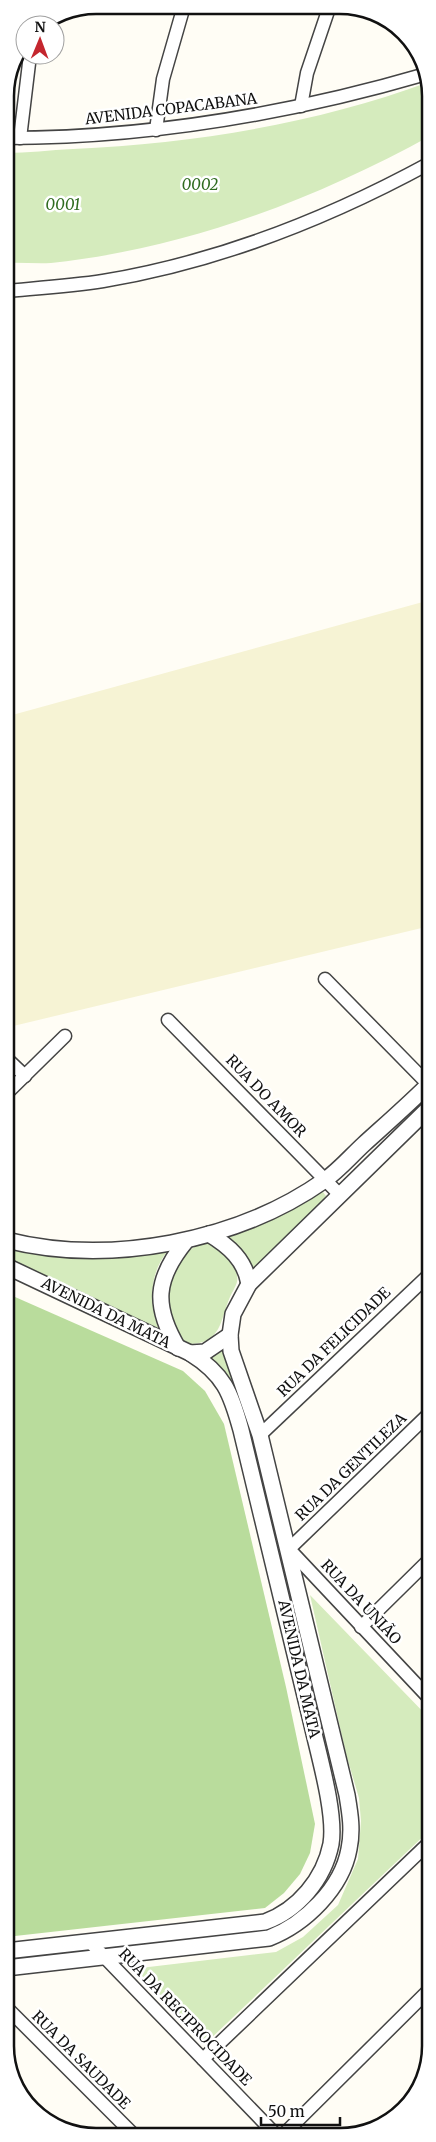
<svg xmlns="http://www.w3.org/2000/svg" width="436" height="2142" font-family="Merriweather,serif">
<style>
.farmland{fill:#f6f3d4}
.green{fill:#d5ebbd}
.forest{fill:#b9dc9c}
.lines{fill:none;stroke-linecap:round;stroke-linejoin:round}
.minor-casing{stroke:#444;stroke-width:15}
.tertiary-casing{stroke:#444;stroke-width:18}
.minor{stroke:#fff;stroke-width:12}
.tertiary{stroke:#fff;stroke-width:15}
.labels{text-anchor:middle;stroke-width:5;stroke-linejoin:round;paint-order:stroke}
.street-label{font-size:15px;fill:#111;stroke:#fff}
.park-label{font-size:15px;font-style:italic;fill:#2f6b1f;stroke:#fff}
.rim{fill:none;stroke:#111;stroke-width:2.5}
</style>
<rect width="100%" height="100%" fill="#fffdf5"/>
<polygon class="farmland" points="430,600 430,926 5,1028 5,717"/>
<g class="green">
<path d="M429,82L430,136C314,200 184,249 51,263C36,264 20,262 5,263V153C28,153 50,150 73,149C195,143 315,124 429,82Z"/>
<polygon points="323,1192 326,1196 320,1203 252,1269 243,1252 227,1237 271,1219"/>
<path d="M206,1243C218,1246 235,1262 237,1275C239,1283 233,1290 230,1297C220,1320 222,1344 188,1344C155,1323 166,1248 206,1243Z"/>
<path d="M6,1249C59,1261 113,1257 167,1252C149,1274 149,1304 159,1330L6,1258Z"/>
<polygon points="224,1347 225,1359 238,1395 219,1366 209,1357"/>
<polygon points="310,1595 431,1720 431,1829 206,2043 132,1969 276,1952 303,1937 338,1905 358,1859 361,1821 359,1798 346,1754"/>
</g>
<polygon class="forest" points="6,1293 183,1371 205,1391 224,1424 286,1687 315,1824 310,1853 300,1874 284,1893 265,1908 6,1937"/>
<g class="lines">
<defs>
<g id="minor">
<polyline points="301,106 307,73 329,8"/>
<polyline points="156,130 163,79 184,6"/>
<path d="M5,138C148,138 289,114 426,74"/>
<polyline points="20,138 30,55"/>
<path d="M5,291C38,288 71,286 103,281C218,262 329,218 430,163"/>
<polyline points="325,979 431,1087"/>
<polyline points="168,1020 340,1195"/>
<polyline points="5,1057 25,1076"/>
<polyline points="5,1095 65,1036"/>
<polyline points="431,1412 289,1549 431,1700"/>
<polyline points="260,1435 431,1273"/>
<polyline points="361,1627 431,1558"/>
<polyline points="90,1942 277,2136"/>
<polyline points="6,2007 134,2135"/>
<polyline points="203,2059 431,1841"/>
<polyline points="282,2136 431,1988"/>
</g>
<g id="tertiary">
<path d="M209,1234C229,1246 245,1260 249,1284"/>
<path d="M6,1240C109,1266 237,1242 325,1180C339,1170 351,1156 364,1144C386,1124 409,1104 431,1082"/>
<path d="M6,1266L190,1353C224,1374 231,1393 241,1430C264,1528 289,1626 312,1725C319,1756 336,1814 331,1844C324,1879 298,1910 265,1922L6,1951"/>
<path d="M178,1348C153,1306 155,1279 186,1241"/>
<polyline points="190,1353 205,1352 230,1335"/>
<path d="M6,1968L269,1938C305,1924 342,1888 349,1849C353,1830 350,1813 347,1795L260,1435L231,1351L230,1335L233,1314L249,1284L431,1106"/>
</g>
</defs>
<use href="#minor" class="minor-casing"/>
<use href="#tertiary" class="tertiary-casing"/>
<use href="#minor" class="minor"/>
<use href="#tertiary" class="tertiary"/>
</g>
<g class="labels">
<g class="street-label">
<text transform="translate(171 109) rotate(-7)" y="5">AVENIDA COPACABANA</text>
<text transform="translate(266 1096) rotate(46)" y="5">RUA DO AMOR</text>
<text transform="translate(106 1313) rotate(26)" y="5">AVENIDA DA MATA</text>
<text transform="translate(334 1342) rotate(-44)" y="5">RUA DA FELICIDADE</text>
<text transform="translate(351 1467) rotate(-44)" y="5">RUA DA GENTILEZA</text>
<text transform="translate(361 1602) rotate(47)" y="5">RUA DA UNIÃO</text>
<text transform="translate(299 1669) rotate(77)" y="5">AVENIDA DA MATA</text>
<text transform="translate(185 2017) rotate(46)" y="5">RUA DA RECIPROCIDADE</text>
<text transform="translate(81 2060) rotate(45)" y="5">RUA DA SAUDADE</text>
</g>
<g class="park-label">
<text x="200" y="190">0002</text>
<text x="63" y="210">0001</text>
</g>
</g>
<path d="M0 0H436V2142H0ZM96 14H340A82 82 0 0 1 422 96V2046A82 82 0 0 1 340 2128H96A82 82 0 0 1 14 2046V96A82 82 0 0 1 96 14Z" fill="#fff" fill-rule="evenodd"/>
<path class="rim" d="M96 14H340A82 82 0 0 1 422 96V2046A82 82 0 0 1 340 2128H96A82 82 0 0 1 14 2046V96A82 82 0 0 1 96 14Z"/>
<g transform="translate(40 40) rotate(1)"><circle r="24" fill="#ffffff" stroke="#a0a0a0"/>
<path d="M0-4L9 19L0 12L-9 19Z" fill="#c4262e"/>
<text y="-8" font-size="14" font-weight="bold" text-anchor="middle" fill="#111111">N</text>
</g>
<path d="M261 2117v8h79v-8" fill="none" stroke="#111111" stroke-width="2.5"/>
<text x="268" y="2117" font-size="15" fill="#111111" stroke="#ffffff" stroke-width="4" paint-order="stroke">50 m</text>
</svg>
